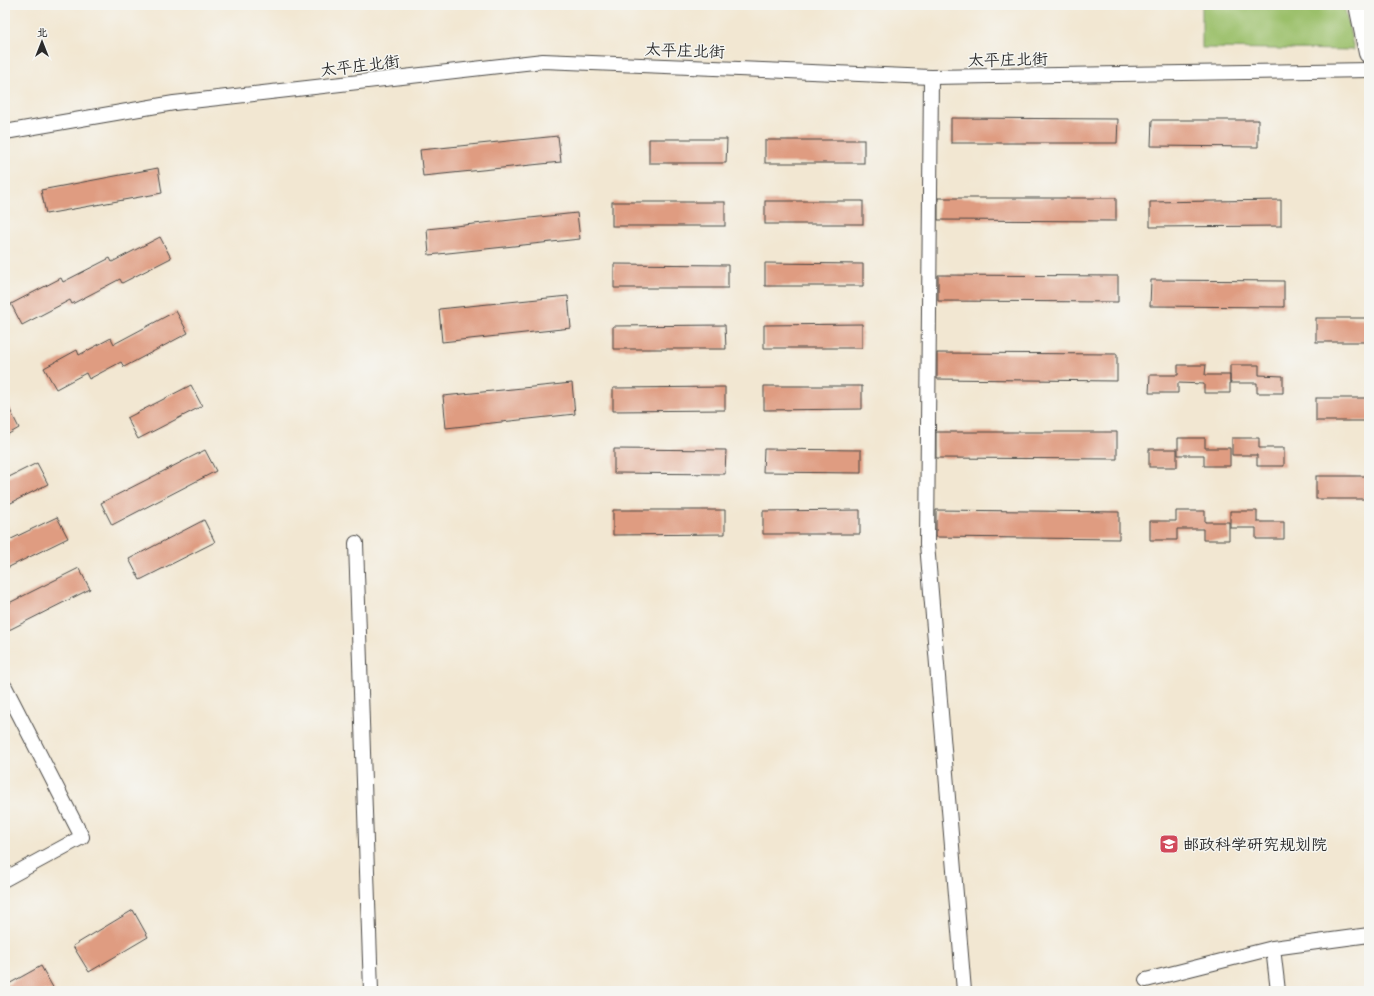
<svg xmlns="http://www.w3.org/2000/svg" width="1374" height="996" font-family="Caveat,'LXGW WenKai TC',sans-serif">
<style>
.green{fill:#9bc06b;stroke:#63764b}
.building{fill:#df9c81}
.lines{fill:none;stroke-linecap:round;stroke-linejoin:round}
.street-casing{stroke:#494744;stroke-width:16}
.secondary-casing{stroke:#494744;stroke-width:22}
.street{stroke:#fff;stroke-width:14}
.secondary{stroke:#fff;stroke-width:20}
.labels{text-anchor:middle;stroke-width:3;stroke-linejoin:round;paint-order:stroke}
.street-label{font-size:16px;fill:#2b2b2b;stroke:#f6f6f2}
.poi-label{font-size:16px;fill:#2b2b2b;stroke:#f6f6f2;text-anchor:start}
</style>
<rect width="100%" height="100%" fill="#f6f6f2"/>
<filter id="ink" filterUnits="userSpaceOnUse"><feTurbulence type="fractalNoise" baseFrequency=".025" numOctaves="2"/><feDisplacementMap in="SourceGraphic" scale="8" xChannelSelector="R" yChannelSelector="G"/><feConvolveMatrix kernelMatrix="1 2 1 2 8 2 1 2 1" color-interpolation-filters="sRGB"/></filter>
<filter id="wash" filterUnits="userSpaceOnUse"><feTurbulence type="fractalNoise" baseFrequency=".012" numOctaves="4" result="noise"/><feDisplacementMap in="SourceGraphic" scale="16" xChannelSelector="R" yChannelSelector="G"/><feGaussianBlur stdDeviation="0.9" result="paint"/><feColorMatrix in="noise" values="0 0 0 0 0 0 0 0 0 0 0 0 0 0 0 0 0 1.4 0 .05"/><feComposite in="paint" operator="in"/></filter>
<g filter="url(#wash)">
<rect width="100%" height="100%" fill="#f2e7d2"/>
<polygon class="green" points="1202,5 1344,5 1354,50 1202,48"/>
<g id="blocks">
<g class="building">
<polygon points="951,118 1118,119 1117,143 951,143"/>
<polygon points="1152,120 1258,120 1258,147 1151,146"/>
<polygon points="558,136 561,162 423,176 420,150"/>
<polygon points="649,139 727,139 726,163 649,163"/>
<rect x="765" y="140" width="99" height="23"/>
<polygon points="158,168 162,193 46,214 41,190"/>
<polygon points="938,198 1116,198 1116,221 938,220"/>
<polygon points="1281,200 1281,226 1150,227 1150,202"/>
<rect x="765" y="201" width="98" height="23"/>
<rect x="612" y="202" width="113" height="24"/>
<polygon points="577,213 580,239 429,255 427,229"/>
<polygon points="160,237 171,258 122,283 120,279 72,304 70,300 22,325 11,304 61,278 63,282 110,258 112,262"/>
<polygon points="765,263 863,264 863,286 765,286"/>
<polygon points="614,264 728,265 728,288 614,288"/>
<polygon points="938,275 1118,276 1118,302 938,301"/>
<polygon points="1151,280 1284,281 1284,307 1150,306"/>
<polygon points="568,296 571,328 442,342 439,309"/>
<polygon points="176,311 188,333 124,367 121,362 89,379 86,373 56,389 44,368 77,350 79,355 111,338 114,344"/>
<rect x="1316" y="318" width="53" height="24"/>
<polygon points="862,324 862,348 764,348 764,325"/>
<polygon points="725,325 726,349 613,349 613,326"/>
<polygon points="937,353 1117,354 1117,381 937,379"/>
<polygon points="1178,365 1206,365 1205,375 1230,375 1230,393 1204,393 1204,384 1178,383 1178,393 1149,393 1150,375 1178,375"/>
<polygon points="1230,365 1259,365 1259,375 1283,376 1283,393 1257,393 1257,383 1230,383"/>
<polygon points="572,383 575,414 446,428 443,396"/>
<polygon points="191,385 202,406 138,439 127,418"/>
<polygon points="764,386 862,386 862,409 764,410"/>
<polygon points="725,387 725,410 613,411 613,388"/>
<rect x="1316" y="398" width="53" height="23"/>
<polygon points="5,400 19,428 5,436"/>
<polygon points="936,432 1117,432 1117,459 936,458"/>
<polygon points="1178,438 1205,438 1205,448 1230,448 1230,466 1204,466 1204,455 1178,455"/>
<polygon points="1232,438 1259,438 1259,448 1284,448 1284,466 1257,466 1257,455 1232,455"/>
<polygon points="614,449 726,450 725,474 614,473"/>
<polygon points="764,449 861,450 861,473 763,472"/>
<rect x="1149" y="449" width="28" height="18"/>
<polygon points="205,450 216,471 112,525 101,503"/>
<polygon points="37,463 48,484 5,506 5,479"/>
<rect x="1316" y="476" width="53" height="23"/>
<polygon points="613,510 725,510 725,534 613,535"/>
<polygon points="860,510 860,534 763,534 763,511"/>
<polygon points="936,510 1119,512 1119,539 936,537"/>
<polygon points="1176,511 1205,511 1205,522 1229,522 1229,540 1203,540 1203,529 1177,529 1177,540 1150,540 1150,521 1176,521"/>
<polygon points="1230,511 1257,511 1257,522 1284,522 1284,539 1256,539 1256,528 1230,528"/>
<polygon points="57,517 68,538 5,569 5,542"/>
<polygon points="204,520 215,542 140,580 129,559"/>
<polygon points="79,568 90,589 5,632 5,605"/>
<polygon points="133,910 148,937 89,972 73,946"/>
<polygon points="41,966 55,991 5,991 5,986"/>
</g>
</g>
</g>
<g filter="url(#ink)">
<use href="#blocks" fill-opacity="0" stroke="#494744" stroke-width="1"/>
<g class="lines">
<defs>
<g id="street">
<polyline points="931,77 927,544 964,991"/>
<polyline points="5,132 174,103 543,61 931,77 1369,70"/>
<polyline points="356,543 371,991"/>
<polyline points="5,687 82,837 5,879"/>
<polyline points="1273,948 1278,991"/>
<polyline points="1146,980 1273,948 1369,935"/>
</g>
<polyline id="secondary" points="1359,5 1369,53"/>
</defs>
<use href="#street" class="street-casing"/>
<use href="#secondary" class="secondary-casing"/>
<use href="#street" class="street"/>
<use href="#secondary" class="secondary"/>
</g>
</g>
<defs>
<symbol id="university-square" viewBox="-11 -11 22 22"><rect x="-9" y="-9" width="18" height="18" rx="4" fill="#d1495b" stroke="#f6f6f2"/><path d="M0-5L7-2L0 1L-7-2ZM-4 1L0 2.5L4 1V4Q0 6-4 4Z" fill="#fff"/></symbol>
</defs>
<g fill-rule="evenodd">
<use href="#university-square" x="1158" y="833" width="22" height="22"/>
</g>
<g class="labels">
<g class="street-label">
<text transform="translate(685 50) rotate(2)" y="6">太平庄北街</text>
<text transform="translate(1008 59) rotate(-1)" y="6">太平庄北街</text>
<text transform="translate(360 65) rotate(-7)" y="6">太平庄北街</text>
</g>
<g class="poi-label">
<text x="1183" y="850">邮政科学研究规划院</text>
</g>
</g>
<rect width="1374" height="996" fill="none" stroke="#f6f6f2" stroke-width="20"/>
<g transform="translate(42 42)" stroke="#f6f6f2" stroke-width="3" paint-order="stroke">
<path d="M0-3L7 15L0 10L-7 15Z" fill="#2b2b2b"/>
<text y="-6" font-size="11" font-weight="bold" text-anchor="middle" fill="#2b2b2b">北</text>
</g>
</svg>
